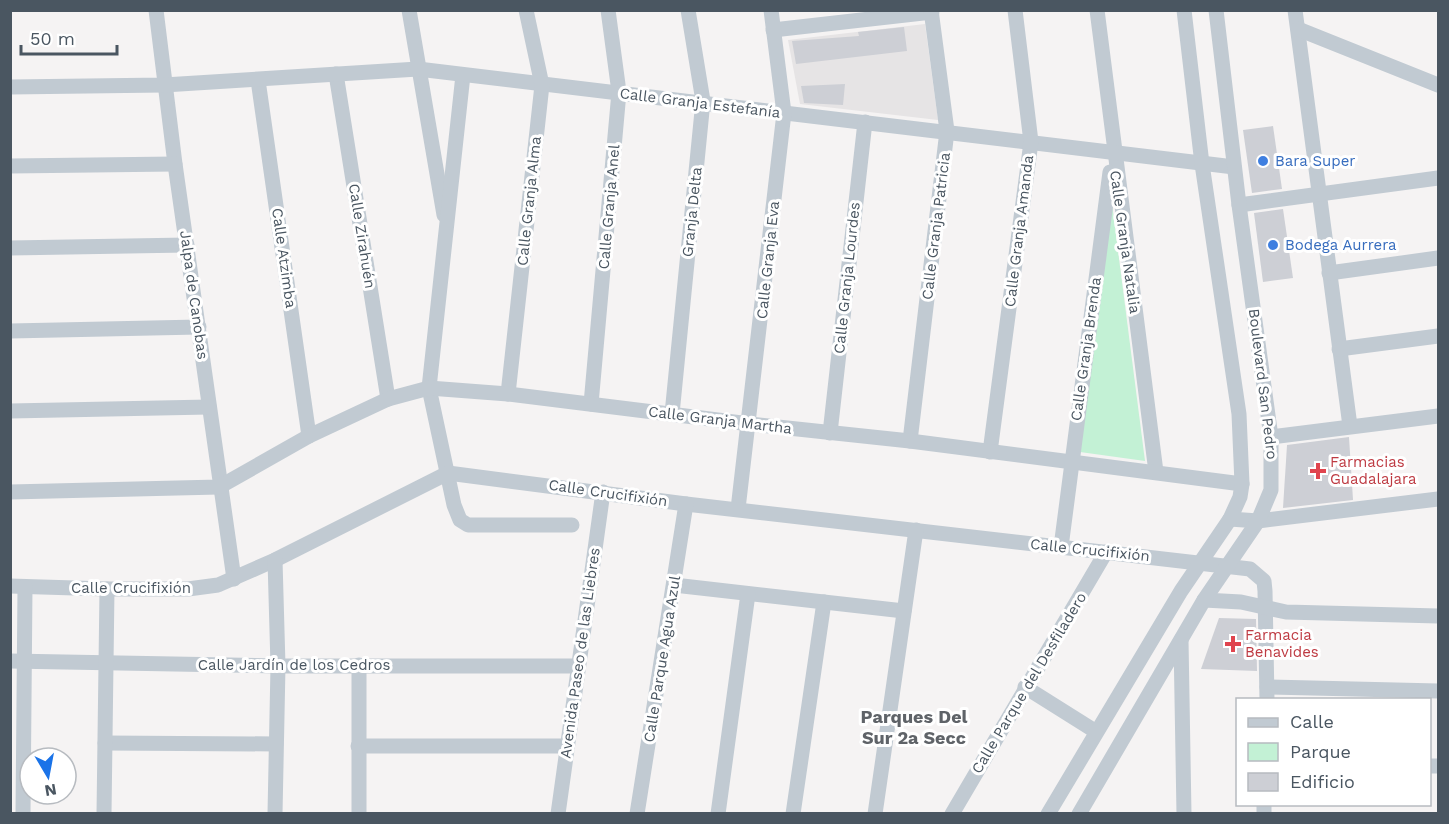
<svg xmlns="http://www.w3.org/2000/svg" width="1449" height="824" font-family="'Work Sans',sans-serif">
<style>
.education{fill:#e6e4e5}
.green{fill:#c3f1d5}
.building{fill:#cdcfd5}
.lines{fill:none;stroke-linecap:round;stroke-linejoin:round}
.minor{stroke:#c1cad2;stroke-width:15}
.shop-dot{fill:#3f7fe0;stroke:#fff;stroke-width:2}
.health-dot{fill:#e0444e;stroke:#fff;stroke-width:2}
.labels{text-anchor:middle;stroke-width:6;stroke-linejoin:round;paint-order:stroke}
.street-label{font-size:15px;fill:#4a5661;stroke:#fff}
.shop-label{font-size:15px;fill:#366cbe;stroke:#fff;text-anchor:start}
.health-label{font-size:15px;fill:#be3a42;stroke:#fff;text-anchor:start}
.quarter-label{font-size:18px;font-weight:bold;fill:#5f6368;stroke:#fff}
</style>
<rect width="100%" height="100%" fill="#f5f3f3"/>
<polygon class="education" points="925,24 938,120 800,104 788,40"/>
<polygon class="green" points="1112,204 1145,461 1080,452"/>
<g class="building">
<polygon points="904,27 907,51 796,64 792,41 859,36 858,32"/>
<polygon points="845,84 843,105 804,103 801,86"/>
<polygon points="1273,126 1282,189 1252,193 1243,130"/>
<polygon points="1283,209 1293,278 1263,282 1254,213"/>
<polygon points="1349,437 1353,500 1283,508 1287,445"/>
<polygon points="1219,618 1256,619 1257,671 1201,669"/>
</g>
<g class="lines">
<g class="minor">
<polyline points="156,10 175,164 234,579"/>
<polyline points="409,10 444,215"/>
<polyline points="1097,10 1156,472"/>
<polyline points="1295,10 1350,426"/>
<polyline points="1298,29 1438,85"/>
<polyline points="773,30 932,12"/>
<polyline points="336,74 388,399"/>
<polyline points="463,75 429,388 454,505 460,520 468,525 572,525"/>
<polyline points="258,80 309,436"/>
<polyline points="10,87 164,85 418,69 1234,167"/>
<polyline points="10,166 175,164"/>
<polyline points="1239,205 1438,178"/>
<polyline points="10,248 187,245"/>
<polyline points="1329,273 1438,258"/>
<polyline points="10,331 199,327"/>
<polyline points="1339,349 1438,336"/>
<polyline points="508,394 542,85 526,10"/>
<polyline points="591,404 619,92 608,10"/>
<polyline points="10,411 209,407"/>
<polyline points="672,414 703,101 688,10"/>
<polyline points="830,433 865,122"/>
<polyline points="1271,437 1438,416"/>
<polyline points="910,441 947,131 931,10"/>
<polyline points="990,452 1031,142 1015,10"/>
<polyline points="10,492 219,487 309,436 388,399 429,388 508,394 750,424 910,441 1242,484"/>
<polyline points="738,509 784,113 771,10"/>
<polyline points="1230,519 1258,521 1438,499"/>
<polyline points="1061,547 1110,172"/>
<polyline points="674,585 904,611"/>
<polyline points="10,586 107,589 188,589 218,585 275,560 448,473 686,504 1250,569 1264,581 1265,591 1267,700"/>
<polyline points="1204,600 1241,602 1286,612 1438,616"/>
<polyline points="1181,640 1184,814"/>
<polyline points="10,661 278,666 577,666"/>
<polyline points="1025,687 1095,731"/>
<polyline points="1267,687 1438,691"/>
<polyline points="105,743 276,744"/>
<polyline points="358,746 566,746"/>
<polyline points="1430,766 1438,766"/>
<polyline points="23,814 25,587"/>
<polyline points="104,814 107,589"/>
<polyline points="275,814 278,666 275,560"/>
<polyline points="359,814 359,665"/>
<polyline points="558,814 603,492"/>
<polyline points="637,814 686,504"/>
<polyline points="718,814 748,594"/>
<polyline points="793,814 824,602"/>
<polyline points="875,814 916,530"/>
<polyline points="952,814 1106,552"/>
<polyline points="1048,814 1181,591 1230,519 1240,497 1242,484 1239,414 1202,164 1184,10"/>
<polyline points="1079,814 1204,600 1258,521 1271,490 1271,437 1239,205 1216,10"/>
<polyline points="1264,814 1264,804"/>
</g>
</g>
<g class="shop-dot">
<circle cx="1263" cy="161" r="6"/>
<circle cx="1273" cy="245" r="6"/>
</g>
<g class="health-dot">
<path d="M1315 462h6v6h6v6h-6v6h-6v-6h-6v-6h6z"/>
<path d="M1230 635h6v6h6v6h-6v6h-6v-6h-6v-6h6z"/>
</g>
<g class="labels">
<g class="street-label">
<text transform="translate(700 103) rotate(7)" y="5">Calle Granja Estefanía</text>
<text transform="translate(529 201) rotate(-84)" y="5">Calle Granja Alma</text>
<text transform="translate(609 207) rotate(-85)" y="5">Calle Granja Anel</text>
<text transform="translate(692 212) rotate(-84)" y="5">Granja Delta</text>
<text transform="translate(936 226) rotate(-83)" y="5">Calle Granja Patricia</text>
<text transform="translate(1019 231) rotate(-83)" y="5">Calle Granja Amanda</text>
<text transform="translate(362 236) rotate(81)" y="5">Calle Zirahuén</text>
<text transform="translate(1125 242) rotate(82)" y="5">Calle Granja Natalia</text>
<text transform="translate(284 258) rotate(82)" y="5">Calle Atzimba</text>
<text transform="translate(768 260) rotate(-84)" y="5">Calle Granja Eva</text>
<text transform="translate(847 278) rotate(-84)" y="5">Calle Granja Lourdes</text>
<text transform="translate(194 295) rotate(82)" y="5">Jalpa de Canobas</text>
<text transform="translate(1086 349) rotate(-82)" y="5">Calle Granja Brenda</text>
<text transform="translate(1263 384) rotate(83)" y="5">Boulevard San Pedro</text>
<text transform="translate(720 420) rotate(7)" y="5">Calle Granja Martha</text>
<text transform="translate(608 493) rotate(8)" y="5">Calle Crucifixión</text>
<text transform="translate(1090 550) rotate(6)" y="5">Calle Crucifixión</text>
<text x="131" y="593">Calle Crucifixión</text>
<text transform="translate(580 653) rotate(-82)" y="5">Avenida Paseo de las Liebres</text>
<text transform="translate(662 659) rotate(-81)" y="5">Calle Parque Agua Azul</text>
<text x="294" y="670">Calle Jardín de los Cedros</text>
<text transform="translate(1029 683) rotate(-59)" y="5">Calle Parque del Desfiladero</text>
</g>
<g class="shop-label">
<text x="1275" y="166">Bara Super</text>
<text x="1285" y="250">Bodega Aurrera</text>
</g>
<g class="health-label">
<text x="1330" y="467">Farmacias<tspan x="1330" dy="17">Guadalajara</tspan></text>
<text x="1245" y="640">Farmacia<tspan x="1245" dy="17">Benavides</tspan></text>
</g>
<g class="quarter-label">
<text x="914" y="723">Parques Del<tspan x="914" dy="21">Sur 2a Secc</tspan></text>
</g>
</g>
<rect width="1449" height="824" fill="none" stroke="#4a5661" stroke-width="24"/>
<rect x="1236" y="698" width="195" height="108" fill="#ffffff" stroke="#b7bbc0" stroke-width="1.5"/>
<rect x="1248" y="718" width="30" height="9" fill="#c1cad2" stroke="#b7bbc0" stroke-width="1.5"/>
<text x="1290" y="728" font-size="18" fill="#4a5661">Calle</text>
<rect x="1248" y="743" width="30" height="18" fill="#c3f1d5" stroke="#b7bbc0" stroke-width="1.5"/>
<text x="1290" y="758" font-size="18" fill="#4a5661">Parque</text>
<rect x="1248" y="773" width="30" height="18" fill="#cdcfd5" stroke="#b7bbc0" stroke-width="1.5"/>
<text x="1290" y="788" font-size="18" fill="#4a5661">Edificio</text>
<g transform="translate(48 776) rotate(170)"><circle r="28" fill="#ffffff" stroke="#b7bbc0" stroke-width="1.5"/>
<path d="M0-4.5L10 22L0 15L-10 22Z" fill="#1a73e8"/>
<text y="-9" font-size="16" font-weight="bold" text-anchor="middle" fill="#4a5661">N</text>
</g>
<path d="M21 45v9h96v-9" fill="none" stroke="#4a5661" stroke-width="3"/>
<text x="30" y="45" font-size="18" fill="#4a5661" stroke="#ffffff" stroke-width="4.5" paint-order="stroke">50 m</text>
</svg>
